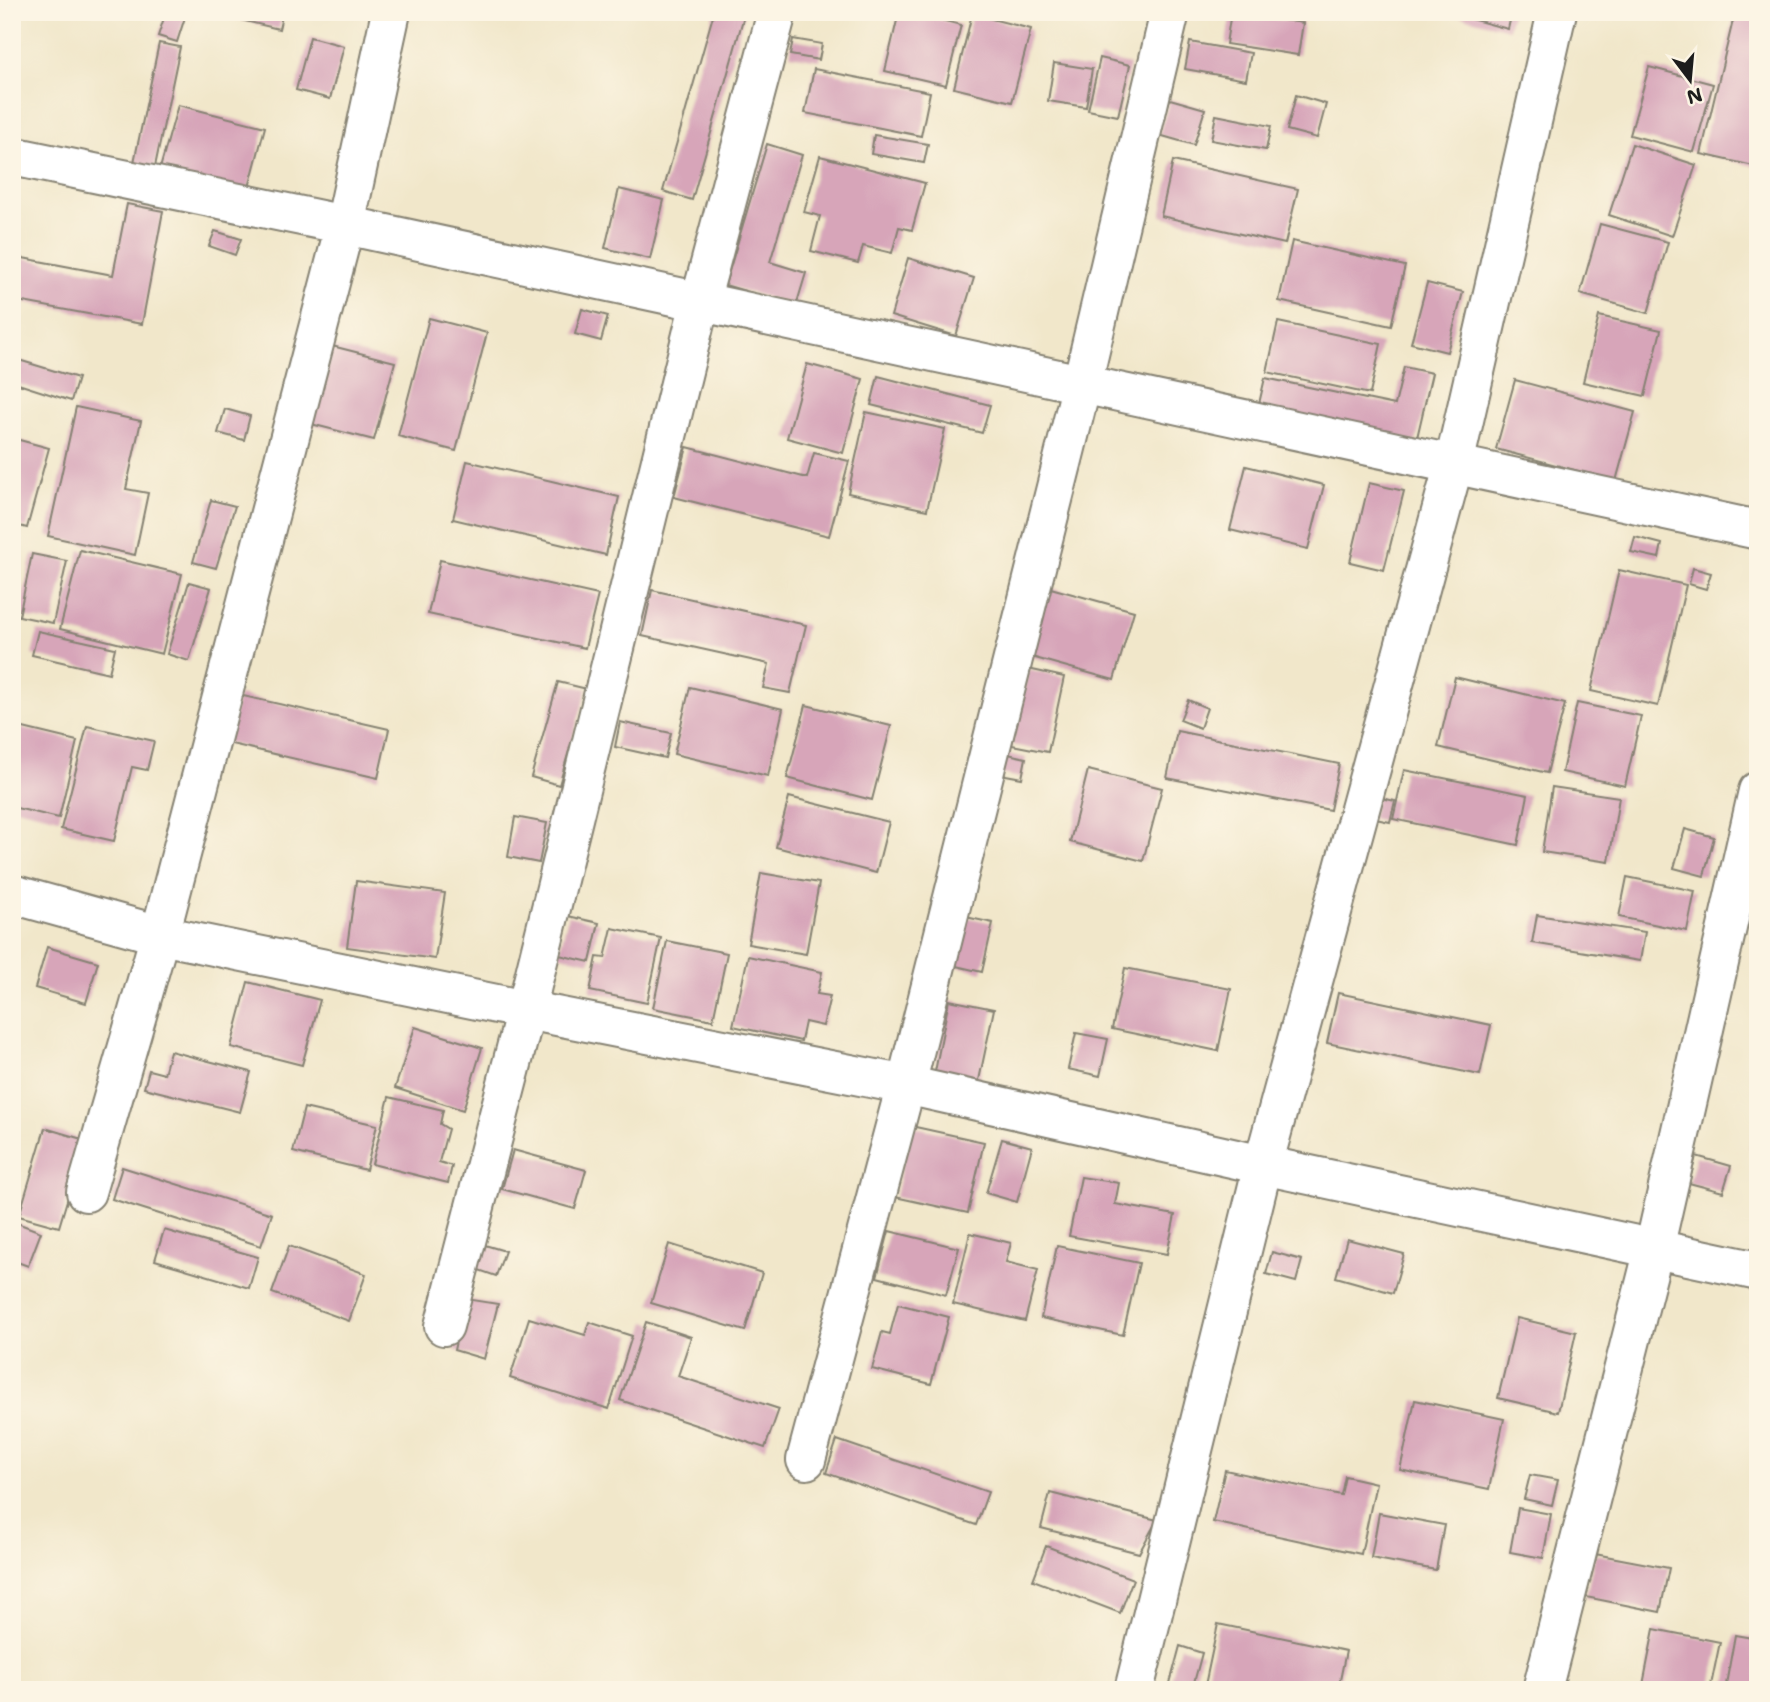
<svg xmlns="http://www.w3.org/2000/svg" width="1770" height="1702" font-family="'Shantell Sans',sans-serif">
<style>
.building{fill:#d7a5b9}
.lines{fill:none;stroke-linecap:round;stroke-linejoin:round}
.minor-casing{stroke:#868273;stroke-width:42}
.minor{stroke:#fff;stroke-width:38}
</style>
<rect width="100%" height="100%" fill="#fcf5e5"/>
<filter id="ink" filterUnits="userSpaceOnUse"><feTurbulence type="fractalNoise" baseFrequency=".0143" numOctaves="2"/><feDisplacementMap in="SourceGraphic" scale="14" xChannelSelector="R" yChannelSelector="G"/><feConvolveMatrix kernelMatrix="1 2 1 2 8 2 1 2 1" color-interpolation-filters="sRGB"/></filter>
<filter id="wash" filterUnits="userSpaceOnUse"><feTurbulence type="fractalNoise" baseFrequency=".00686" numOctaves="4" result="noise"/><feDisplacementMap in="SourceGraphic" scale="28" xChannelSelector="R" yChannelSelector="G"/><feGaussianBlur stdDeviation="1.57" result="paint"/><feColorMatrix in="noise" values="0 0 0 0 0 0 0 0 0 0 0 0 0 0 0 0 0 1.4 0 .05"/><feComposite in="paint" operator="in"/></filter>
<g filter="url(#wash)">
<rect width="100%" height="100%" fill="#f1e7ca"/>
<g id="blocks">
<g class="building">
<polygon points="166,12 186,14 177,42 158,36"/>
<polygon points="207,12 283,12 279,29"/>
<polygon points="714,12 745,12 692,200 663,191"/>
<polygon points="899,12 910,12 961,25 946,85 885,71"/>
<polygon points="1041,12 1061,12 1060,18"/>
<polygon points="1231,12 1303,23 1298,55 1226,44"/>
<polygon points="1445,12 1512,12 1508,29"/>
<polygon points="1735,12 1758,12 1758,167 1701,154"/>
<polygon points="972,14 1031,29 1012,102 954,88"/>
<polygon points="310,37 344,46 330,99 296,90"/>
<polygon points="793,39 822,44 819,60 790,55"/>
<polygon points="1190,42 1251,53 1246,80 1185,69"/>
<polygon points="159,43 180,47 153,176 132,172"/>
<polygon points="1100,58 1130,65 1118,116 1088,110"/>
<polygon points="1054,63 1092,69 1086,107 1048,101"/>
<polygon points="1649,67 1713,84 1694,152 1630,135"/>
<polygon points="814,69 930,92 921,136 805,113"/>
<polygon points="1296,95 1326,104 1317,138 1287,130"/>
<polygon points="1170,99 1205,109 1194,145 1159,135"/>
<polygon points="178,105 265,127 247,195 159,172"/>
<polygon points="1216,115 1271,126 1266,150 1211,140"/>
<polygon points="874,135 928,144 924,163 871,154"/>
<polygon points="767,144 802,155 770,262 806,273 796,306 725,285"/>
<polygon points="1632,144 1696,165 1672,236 1609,215"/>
<polygon points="820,156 925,183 912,230 899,227 892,253 863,246 858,263 811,251 820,216 804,212"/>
<polygon points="1173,161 1298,189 1285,244 1161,216"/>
<polygon points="12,177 17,178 14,194 12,194"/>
<polygon points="619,189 664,200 650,259 605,248"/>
<polygon points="127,204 163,211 142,324 12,300 12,256 113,275"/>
<polygon points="1600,224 1668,242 1648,313 1580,294"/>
<polygon points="215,231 241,239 235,255 209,246"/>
<polygon points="1292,241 1405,266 1391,326 1279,301"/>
<polygon points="908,258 974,278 956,336 891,316"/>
<polygon points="1427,283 1463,292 1447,352 1411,343"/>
<polygon points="582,309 608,316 601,341 575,334"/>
<polygon points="1599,316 1661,330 1645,396 1583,382"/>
<polygon points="429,318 487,333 456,451 398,436"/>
<polygon points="1278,322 1381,344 1370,394 1267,372"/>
<polygon points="332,346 395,362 374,440 311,424"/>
<polygon points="12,358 78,378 71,401 12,382"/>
<polygon points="807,364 863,379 843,453 787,438"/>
<polygon points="1404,367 1432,373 1416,442 1258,408 1265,378 1395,405"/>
<polygon points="878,376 990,405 982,433 871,405"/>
<polygon points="1515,380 1635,412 1616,481 1496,449"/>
<polygon points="76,407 141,421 126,489 148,493 135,555 48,536"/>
<polygon points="225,409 250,416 244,440 218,433"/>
<polygon points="866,412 945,429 927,510 848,493"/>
<polygon points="12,438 49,448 27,528 12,524"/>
<polygon points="687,447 807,478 814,453 849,461 829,536 674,497"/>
<polygon points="467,461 619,497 606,555 453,519"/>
<polygon points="1246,466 1324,485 1308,549 1230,530"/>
<polygon points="1369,483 1404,491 1384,570 1350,562"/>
<polygon points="211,500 235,506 216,568 193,562"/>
<polygon points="1635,537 1662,544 1659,558 1631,552"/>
<polygon points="80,550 182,574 162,654 60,629"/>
<polygon points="32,554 67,561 53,623 19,616"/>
<polygon points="440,560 598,595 585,648 428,614"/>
<polygon points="1693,568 1711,573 1706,589 1689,584"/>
<polygon points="1619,570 1686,585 1658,706 1591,691"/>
<polygon points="189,582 211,588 189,661 167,654"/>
<polygon points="1047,587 1134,611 1114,680 1028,656"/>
<polygon points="652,590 806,625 790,693 763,688 769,664 642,636"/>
<polygon points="38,631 115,648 109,673 32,655"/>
<polygon points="1028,669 1064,677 1048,752 1012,745"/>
<polygon points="1455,677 1565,704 1547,773 1438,747"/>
<polygon points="558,682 587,689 559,785 531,777"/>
<polygon points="690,687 783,709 768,776 674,754"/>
<polygon points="239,695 389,729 378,778 227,743"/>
<polygon points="1188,700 1207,708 1200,728 1180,720"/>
<polygon points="1577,703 1641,716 1625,786 1562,772"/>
<polygon points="806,705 891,726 872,800 787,778"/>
<polygon points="620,722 671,733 665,758 615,747"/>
<polygon points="15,726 77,741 59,818 12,807 12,740"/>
<polygon points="87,726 154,741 147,770 132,767 114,841 61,829"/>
<polygon points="1177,731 1339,764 1330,810 1167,778"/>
<polygon points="999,752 1026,758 1022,778 995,773"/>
<polygon points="1088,770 1162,788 1143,861 1070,842"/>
<polygon points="1404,770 1528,795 1518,845 1393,819"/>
<polygon points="1552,787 1619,797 1609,862 1542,852"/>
<polygon points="789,797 889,822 876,873 776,847"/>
<polygon points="1377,797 1395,801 1390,822 1371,818"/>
<polygon points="515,817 547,823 539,863 508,857"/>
<polygon points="1685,829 1714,837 1704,876 1674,868"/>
<polygon points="761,873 819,883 806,954 748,944"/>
<polygon points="1627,877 1695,891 1687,931 1619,917"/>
<polygon points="356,881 445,893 435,959 347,947"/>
<polygon points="1537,915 1645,932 1640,961 1532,943"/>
<polygon points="568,916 599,923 590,962 559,955"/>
<polygon points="966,917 993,923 982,972 956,966"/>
<polygon points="612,928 661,938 647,1003 590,991 597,957 605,958"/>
<polygon points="667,941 727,953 713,1020 653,1008"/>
<polygon points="47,947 98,962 86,1003 35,988"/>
<polygon points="748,956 822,972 817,994 830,996 823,1026 805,1022 801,1041 733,1026"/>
<polygon points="1125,968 1231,989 1218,1051 1112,1029"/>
<polygon points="248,982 320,1000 302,1065 231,1047"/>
<polygon points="1338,993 1491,1025 1480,1075 1327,1043"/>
<polygon points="949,1000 994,1009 978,1085 934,1077"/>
<polygon points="415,1027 482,1048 463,1110 395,1088"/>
<polygon points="1076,1033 1108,1039 1100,1076 1068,1069"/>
<polygon points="170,1051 251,1072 240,1112 144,1088 149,1070 164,1074"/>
<polygon points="389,1097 443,1110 440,1124 448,1129 439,1162 452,1166 448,1183 372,1164"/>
<polygon points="304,1108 377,1125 366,1170 293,1152"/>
<polygon points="1757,1114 1758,1114 1758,1151 1749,1149"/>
<polygon points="911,1126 984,1142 968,1213 895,1197"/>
<polygon points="45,1128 85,1140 59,1227 19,1216"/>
<polygon points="1002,1139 1032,1147 1017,1202 986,1193"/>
<polygon points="513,1150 586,1170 575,1209 502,1189"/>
<polygon points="1696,1156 1731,1166 1723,1192 1689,1183"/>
<polygon points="122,1167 272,1214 261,1246 112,1199"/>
<polygon points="12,1177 18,1179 13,1193 12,1193"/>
<polygon points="1081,1177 1119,1183 1115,1204 1175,1215 1167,1254 1069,1236"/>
<polygon points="12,1221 41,1232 28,1266 12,1260"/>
<polygon points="164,1230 258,1257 249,1288 155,1260"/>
<polygon points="889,1231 959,1248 946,1295 877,1277"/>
<polygon points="970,1233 1011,1243 1006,1262 1038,1270 1025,1321 953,1304"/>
<polygon points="1347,1239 1404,1254 1393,1293 1336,1277"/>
<polygon points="478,1243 505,1251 496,1276 470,1267"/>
<polygon points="669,1244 762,1273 745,1331 651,1303"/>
<polygon points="289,1246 366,1274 349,1321 272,1293"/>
<polygon points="1057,1246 1139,1263 1123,1335 1041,1318"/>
<polygon points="1272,1252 1302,1260 1296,1282 1266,1274"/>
<polygon points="466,1299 498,1304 484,1359 454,1350"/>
<polygon points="898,1304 949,1317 931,1384 872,1369 882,1332 890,1334"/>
<polygon points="529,1318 585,1335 589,1322 632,1336 609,1409 510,1378"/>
<polygon points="1517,1318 1576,1332 1558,1412 1498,1398"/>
<polygon points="646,1322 691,1337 678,1376 779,1409 765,1448 620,1400"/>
<polygon points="1415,1400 1504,1419 1489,1489 1400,1470"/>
<polygon points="837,1440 988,1492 976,1525 826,1473"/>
<polygon points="1225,1470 1341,1495 1345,1476 1376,1483 1361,1554 1213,1522"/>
<polygon points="1530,1475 1558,1480 1552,1505 1524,1499"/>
<polygon points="1050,1493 1157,1520 1139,1553 1041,1528"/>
<polygon points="1518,1508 1551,1514 1543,1558 1510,1552"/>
<polygon points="1379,1513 1444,1525 1436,1570 1371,1558"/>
<polygon points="1046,1546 1133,1579 1120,1613 1033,1580"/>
<polygon points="1595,1554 1669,1568 1660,1612 1586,1597"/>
<polygon points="1218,1624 1346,1651 1338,1690 1204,1690"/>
<polygon points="1654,1629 1720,1642 1710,1690 1642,1690"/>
<polygon points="1735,1635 1758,1639 1758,1690 1725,1690"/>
<polygon points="1180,1646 1202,1653 1192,1690 1180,1690 1169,1687"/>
</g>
</g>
</g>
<g filter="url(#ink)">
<use href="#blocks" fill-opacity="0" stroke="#868273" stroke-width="2"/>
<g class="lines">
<defs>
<g id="minor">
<polyline points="12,156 345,225 1758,530"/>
<polyline points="12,894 160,935 526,1010 906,1085 1263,1165 1758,1271"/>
<polyline points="86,1192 160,935 345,225 391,12"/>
<polyline points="444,1326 526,1010 700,302 777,12"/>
<polyline points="806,1460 906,1085 1082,384 1170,12"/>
<polyline points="1134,1690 1263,1165 1454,464 1557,12"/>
<polyline points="1542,1690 1654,1249 1758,791"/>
</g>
</defs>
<use href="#minor" class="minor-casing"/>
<use href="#minor" class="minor"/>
</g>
</g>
<rect width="1770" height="1702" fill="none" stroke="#fcf5e5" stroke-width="42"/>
<g transform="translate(1690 80) rotate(164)" stroke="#fcf5e5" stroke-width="5" paint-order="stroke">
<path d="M0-5L12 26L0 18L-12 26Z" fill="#1c1c1c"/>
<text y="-10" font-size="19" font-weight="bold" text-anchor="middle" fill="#1c1c1c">N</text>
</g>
</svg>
